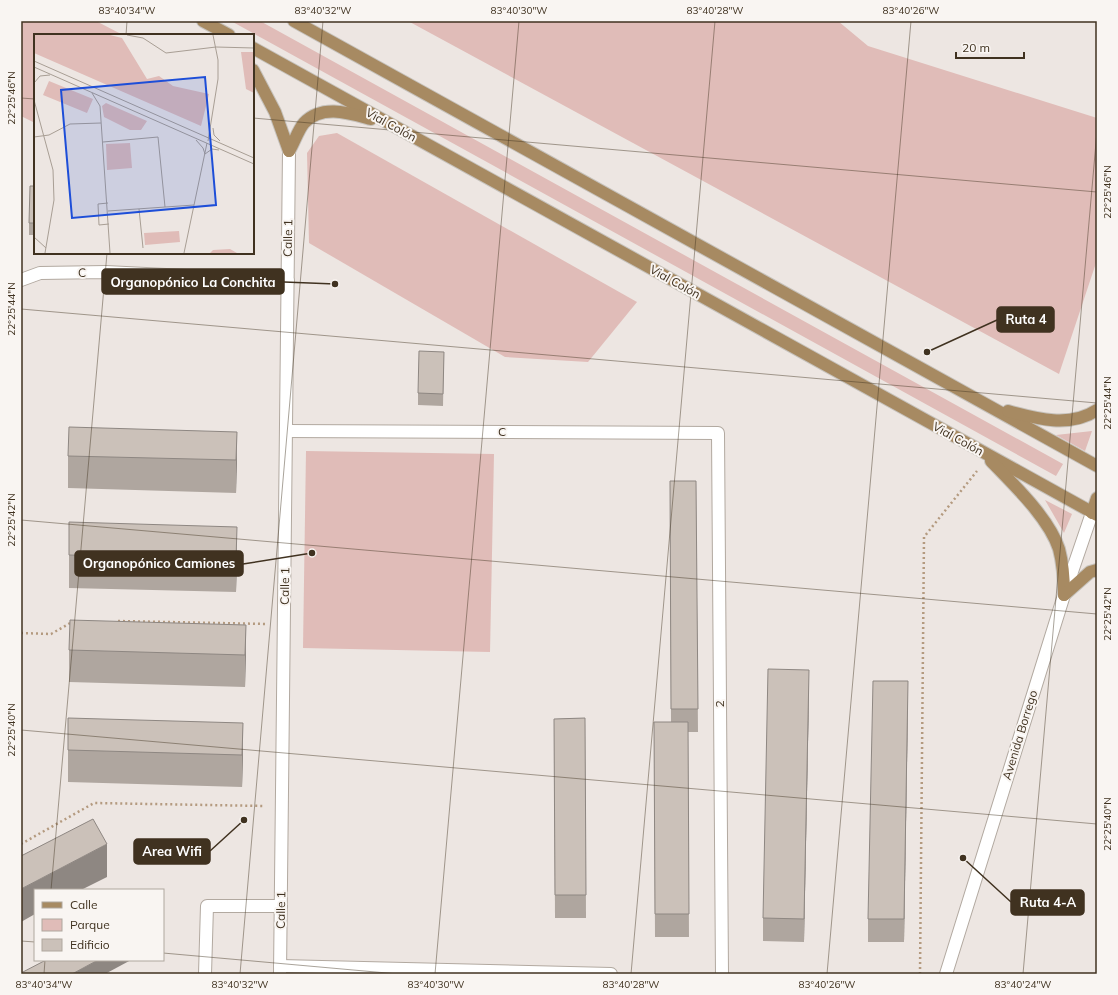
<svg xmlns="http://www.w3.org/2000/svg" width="1118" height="995" font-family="Mulish,sans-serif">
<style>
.green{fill:#e0bcb8}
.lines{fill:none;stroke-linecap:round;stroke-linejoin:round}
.minor-casing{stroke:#b2a9a0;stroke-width:14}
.major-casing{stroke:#c6c2bc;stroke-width:14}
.path{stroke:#b49a7f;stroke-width:2.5;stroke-dasharray:2 3;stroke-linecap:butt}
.minor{stroke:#fff;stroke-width:12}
.major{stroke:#a78a62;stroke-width:12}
.wall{fill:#afa69f}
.shaded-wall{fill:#8e8782}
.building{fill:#cbc1b9;stroke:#8e8782}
.ticks{fill:none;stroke:#403220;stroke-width:1;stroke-opacity:0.45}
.labels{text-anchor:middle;stroke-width:4;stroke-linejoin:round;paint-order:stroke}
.street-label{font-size:12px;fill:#403220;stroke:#f9f5f2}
.inset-road{fill:none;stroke:#a89e94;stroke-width:1}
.view{fill:#1d4ed8;fill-opacity:0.15;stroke:#1d4ed8;stroke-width:2}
.inset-edge{fill:none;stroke:#403220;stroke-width:2}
.leader{fill:none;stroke:#403220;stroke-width:1.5}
.callout-dot{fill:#403220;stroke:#f9f5f2;stroke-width:1.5}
.callout{fill:#403220;stroke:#403220;stroke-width:1.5}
.callout-label{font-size:13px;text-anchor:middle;font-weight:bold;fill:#fff}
.neatline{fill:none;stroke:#403220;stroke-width:1.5}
.ticks-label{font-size:10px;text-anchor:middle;fill:#403220}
</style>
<rect width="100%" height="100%" fill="#ede6e2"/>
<g class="green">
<polygon points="21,21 96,21 123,35 35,35 35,123 21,116"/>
<polygon points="231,21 260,21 1063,464 1056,476"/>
<polygon points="408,21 838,21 868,46 1097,118 1097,260 1059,374"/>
<polygon points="337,133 637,302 588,362 505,357 309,243 307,153 319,136"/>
<polygon points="1092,431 1085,451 1056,435"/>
<polygon points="306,451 494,454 490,652 303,648"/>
<polygon points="1045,500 1072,514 1064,533"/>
</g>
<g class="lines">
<defs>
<g id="minor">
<polyline points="21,280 40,273 106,272 288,281"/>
<polyline points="286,431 718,433 722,974"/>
<polyline points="280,966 611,974"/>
<polyline points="205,974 207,906 281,906"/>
<polyline points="280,974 289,151"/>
<polyline points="946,974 1064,595 1092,513"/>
</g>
<g id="major">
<polyline points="203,21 229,35"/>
<polyline points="294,21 1097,466"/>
<polyline points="253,48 1097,515"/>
<polyline points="253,70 275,112 289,151"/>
<path d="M289,151C294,143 298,130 304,123C322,104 349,113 371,119"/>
<path d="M1008,411C1037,419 1070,428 1097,410"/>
<path d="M991,461C1013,484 1049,518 1059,549C1063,564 1064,579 1064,595"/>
<polyline points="1092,513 1097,498"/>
<polyline points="1064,595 1090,572 1097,570"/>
</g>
</defs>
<use href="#minor" class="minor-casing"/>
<use href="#major" class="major-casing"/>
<g class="path">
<polyline points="118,621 267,624"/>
<polyline points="21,633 51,634 72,622"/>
<polyline points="21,844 94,803 265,806"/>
<polyline points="920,974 924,537 977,471"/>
</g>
<use href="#minor" class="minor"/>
<use href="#major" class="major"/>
</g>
<g class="wall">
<polygon points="35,186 35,235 29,235 29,223"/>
<polygon points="444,352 443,406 418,405 418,393"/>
<polygon points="237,432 236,493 68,488 68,456"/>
<polygon points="670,481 696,481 698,732 688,732 689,937 655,937 654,722 671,722"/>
<polygon points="69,555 237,559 236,592 69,588"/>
<polygon points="246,625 245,687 69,682 69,650"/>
<polygon points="809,693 804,942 763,941 763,918"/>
<polygon points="908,704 904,942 868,942 868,919"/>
<polygon points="585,718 586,918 555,918 554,719"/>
<polygon points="243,723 243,755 242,787 68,782 68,750"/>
</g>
<g class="shaded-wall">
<polygon points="237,432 237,464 236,493 236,460"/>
<polygon points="237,527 237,559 236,592 236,560"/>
<polygon points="246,625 246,657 245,687 245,655"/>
<polygon points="809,670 809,693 804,942 804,919"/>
<polygon points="908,681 908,704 904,942 904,919"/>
<polygon points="243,723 243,755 242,787 242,755"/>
<polygon points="107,844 107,877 81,890 35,890 35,914 21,922 21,889"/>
<polygon points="98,960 131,960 105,974 72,974"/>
</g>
<g class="building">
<polygon points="30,186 35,186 35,223 29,223"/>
<polygon points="419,351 444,352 443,394 418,393"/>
<polygon points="69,427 237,432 236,460 68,456"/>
<polygon points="670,481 696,481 698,709 671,709"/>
<polygon points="69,522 237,527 236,560 69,555"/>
<polygon points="70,620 246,625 245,655 69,650"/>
<polygon points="768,669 809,670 804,919 763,918"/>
<polygon points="873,681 908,681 904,919 868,919"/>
<polygon points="68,718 243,723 242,755 68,750"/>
<polygon points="585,718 586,895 555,895 554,719"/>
<polygon points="654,722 688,722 689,914 655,914"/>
<polygon points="93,819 107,844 21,889 21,856"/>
<polygon points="46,960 98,960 72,974 21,974 21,973"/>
</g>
<path class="ticks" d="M126,35L127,21M21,98L35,99M253,118L1097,192M21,309L1097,403M21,520L1097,614M21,730L1097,824M51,890L107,253M21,941L35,942M163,953L398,974M44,974L45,960M240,974L323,21M435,974L519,21M631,974L715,21M827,974L911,21M1023,974L1097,131"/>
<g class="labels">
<g class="street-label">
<text transform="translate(391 125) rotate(29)" y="4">Vial Colón</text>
<text transform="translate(288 238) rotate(-89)" y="4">Calle 1</text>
<text transform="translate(82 273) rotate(-1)" y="4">C</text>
<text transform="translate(675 282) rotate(29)" y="4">Vial Colón</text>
<text x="502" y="436">C</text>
<text transform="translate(958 439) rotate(29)" y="4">Vial Colón</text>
<text transform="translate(285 586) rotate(-89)" y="4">Calle 1</text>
<text transform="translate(720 704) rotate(-90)" y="4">2</text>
<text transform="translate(1020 735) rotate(-73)" y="4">Avenida Borrego</text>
<text transform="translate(281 910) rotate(-89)" y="4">Calle 1</text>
</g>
</g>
<g transform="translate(34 34)">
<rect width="220" height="220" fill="#ede6e2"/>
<path d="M0,1H76L88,4L113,45L125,42L139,52L175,60L167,92L0,19ZM207,18H220V59L212,55ZM15,47L59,65L53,79L9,61ZM72,69L113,87L107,96H96L70,83L68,72ZM96,109L98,134L73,136L72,110ZM145,197L146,208L111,211L110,199ZM196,215L203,219H176L179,216Z" fill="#e0bcb8"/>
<path class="inset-road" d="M93,1L109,4L132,19L182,13L220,14M0,27L220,124M0,33L220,130M0,49L6,42L16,41M58,59L66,72M0,66L19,136L20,166L11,219M66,72L76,219M179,94L180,101L186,107M0,103L15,101L36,90L67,89M162,106L169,114L171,120L178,115L185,116M174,107L184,45V26L179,1M69,108L124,103L131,173M74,169L64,170L65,191L75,190M105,175L109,214M74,177L160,171M0,203L12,214M150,219L173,109"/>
<path class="view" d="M171,43L182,171L38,184L27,56Z"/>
<rect width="220" height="220" class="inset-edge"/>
</g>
<path class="leader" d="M335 284L284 282M927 352L997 320M312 553L243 564M244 820L210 851M963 858L1011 902"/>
<g class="callout-dot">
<circle cx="335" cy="284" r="4"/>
<circle cx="927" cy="352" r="4"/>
<circle cx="312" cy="553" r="4"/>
<circle cx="244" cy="820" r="4"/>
<circle cx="963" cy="858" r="4"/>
</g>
<g class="callout">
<rect x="102" y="269" width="182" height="25" rx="4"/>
<rect x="997" y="307" width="57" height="25" rx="4"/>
<rect x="75" y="551" width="168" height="25" rx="4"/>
<rect x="134" y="839" width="76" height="25" rx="4"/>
<rect x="1011" y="890" width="73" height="25" rx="4"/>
</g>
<g class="callout-label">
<text x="193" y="287">Organopónico La Conchita</text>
<text x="1026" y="324">Ruta 4</text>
<text x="159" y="568">Organopónico Camiones</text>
<text x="172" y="856">Area Wifi</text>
<text x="1048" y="907">Ruta 4-A</text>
</g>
<rect width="1118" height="995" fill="none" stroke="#f9f5f2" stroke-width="44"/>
<rect x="34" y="889" width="130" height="72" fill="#f9f5f2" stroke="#afa79e"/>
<rect x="42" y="902" width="20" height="6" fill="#a78a62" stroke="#afa79e"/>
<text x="70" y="909" font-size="12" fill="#403220">Calle</text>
<rect x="42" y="919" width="20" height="12" fill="#e0bcb8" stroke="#afa79e"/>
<text x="70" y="929" font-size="12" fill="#403220">Parque</text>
<rect x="42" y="939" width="20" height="12" fill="#cbc1b9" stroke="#afa79e"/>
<text x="70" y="949" font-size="12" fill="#403220">Edificio</text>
<path d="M956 52v6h68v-6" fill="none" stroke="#403220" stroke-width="2"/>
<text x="962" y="52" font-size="12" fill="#403220" stroke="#f9f5f2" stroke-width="3" paint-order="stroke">20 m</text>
<rect x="22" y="22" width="1074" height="951" class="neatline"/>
<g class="ticks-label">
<text x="127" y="14">83°40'34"W</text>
<text x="323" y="14">83°40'32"W</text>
<text x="519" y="14">83°40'30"W</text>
<text x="715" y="14">83°40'28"W</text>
<text x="911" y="14">83°40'26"W</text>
<text transform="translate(11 98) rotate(-90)" y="4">22°25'46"N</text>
<text transform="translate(1107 192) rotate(-90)" y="4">22°25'46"N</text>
<text transform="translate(11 309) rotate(-90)" y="4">22°25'44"N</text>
<text transform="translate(1107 403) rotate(-90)" y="4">22°25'44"N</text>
<text transform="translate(11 520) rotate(-90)" y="4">22°25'42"N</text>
<text transform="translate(1107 614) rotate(-90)" y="4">22°25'42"N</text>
<text transform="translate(11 730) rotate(-90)" y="4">22°25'40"N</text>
<text transform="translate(1107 824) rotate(-90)" y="4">22°25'40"N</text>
<text x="44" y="988">83°40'34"W</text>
<text x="240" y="988">83°40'32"W</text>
<text x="436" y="988">83°40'30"W</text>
<text x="631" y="988">83°40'28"W</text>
<text x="827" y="988">83°40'26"W</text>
<text x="1023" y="988">83°40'24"W</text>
</g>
</svg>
